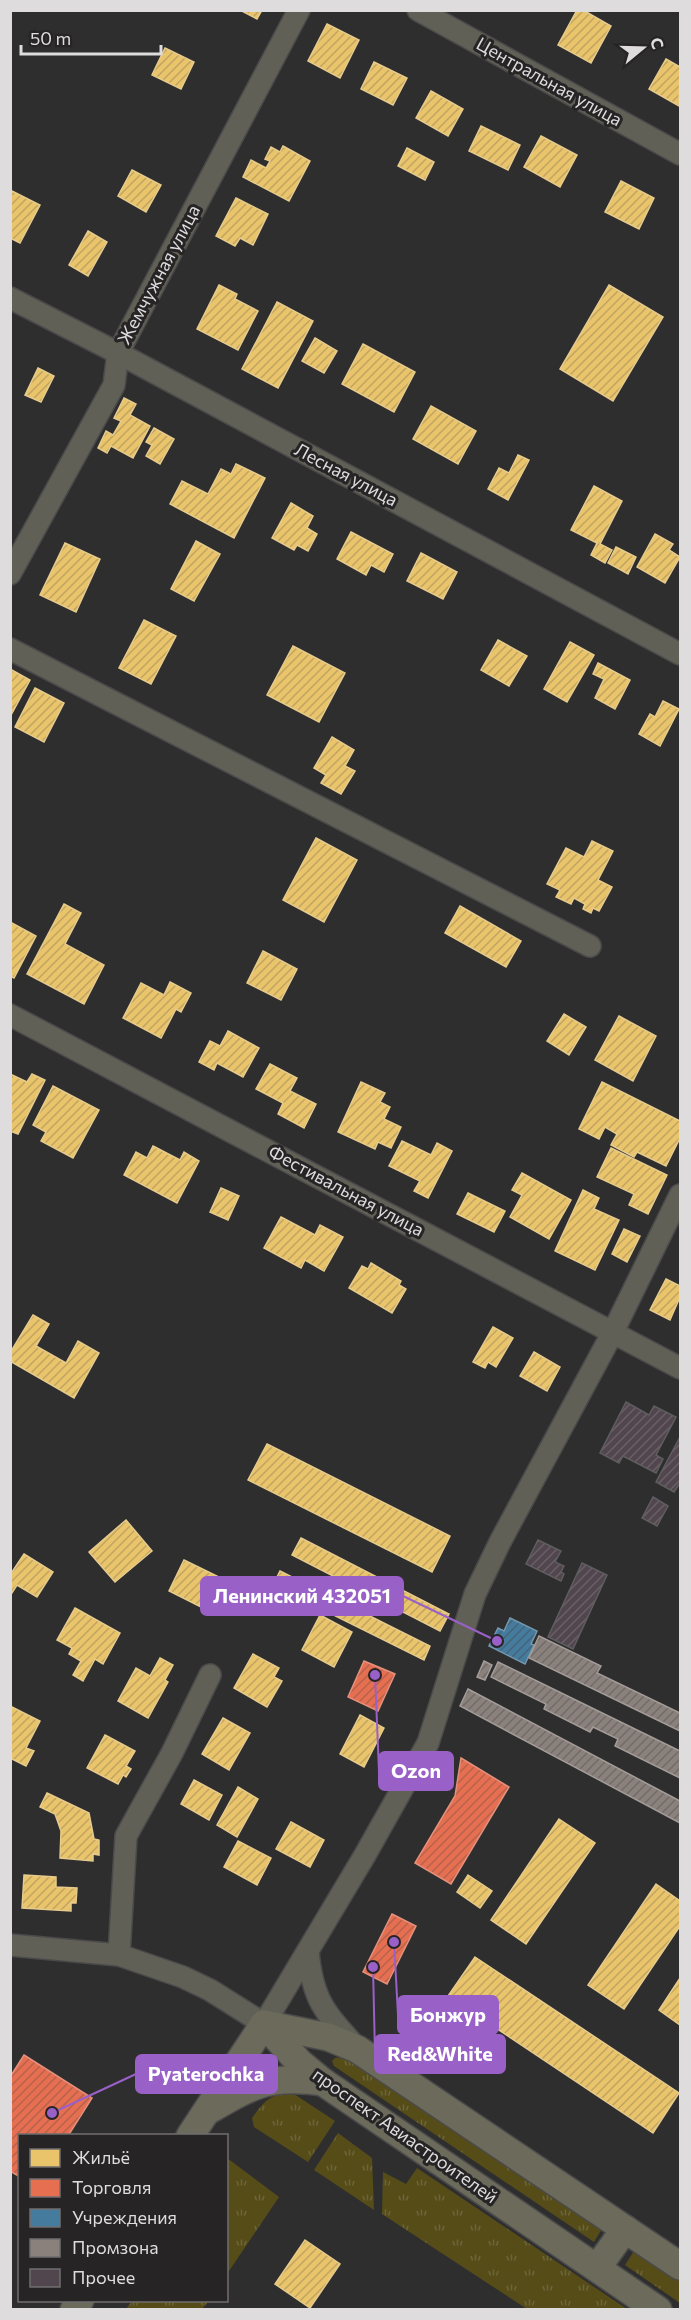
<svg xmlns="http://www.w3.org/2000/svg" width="691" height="2320" font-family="Commissioner,sans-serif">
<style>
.grass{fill:url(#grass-tufts)}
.homes{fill:url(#homes-hatch);stroke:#e6cb8c;stroke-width:1.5}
.shops{fill:url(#shops-hatch);stroke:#e4907b;stroke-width:1.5}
.public{fill:url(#public-hatch);stroke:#7398b0;stroke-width:1.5}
.industry{fill:url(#industry-hatch);stroke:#a39c99;stroke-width:1.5}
.building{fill:url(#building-hatch);stroke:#5f5e5f;stroke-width:1.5}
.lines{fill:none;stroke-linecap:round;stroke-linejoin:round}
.minor-casing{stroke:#4b4a4b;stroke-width:24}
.major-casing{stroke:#4b4a4b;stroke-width:30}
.minor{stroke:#616056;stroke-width:21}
.major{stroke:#6b6a5b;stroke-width:27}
.labels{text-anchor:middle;stroke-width:6;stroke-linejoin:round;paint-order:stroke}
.street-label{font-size:18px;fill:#dedcdd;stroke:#262425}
.leader{fill:none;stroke:#9961c8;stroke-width:2}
.callout-dot{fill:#9961c8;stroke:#262425;stroke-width:2}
.callout{fill:#9961c8;stroke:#9961c8;stroke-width:2}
.callout-label{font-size:20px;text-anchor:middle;font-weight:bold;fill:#fff}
</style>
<defs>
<pattern id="grass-tufts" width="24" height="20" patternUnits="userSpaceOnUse" patternTransform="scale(1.5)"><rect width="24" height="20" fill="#554c18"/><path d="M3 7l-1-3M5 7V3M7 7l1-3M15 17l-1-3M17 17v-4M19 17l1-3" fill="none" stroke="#6d6539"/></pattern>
<pattern id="homes-hatch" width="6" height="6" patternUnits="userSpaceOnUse" patternTransform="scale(1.5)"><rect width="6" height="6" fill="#e9c46a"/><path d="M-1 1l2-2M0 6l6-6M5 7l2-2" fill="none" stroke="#c0a460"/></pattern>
<pattern id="shops-hatch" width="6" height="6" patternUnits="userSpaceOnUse" patternTransform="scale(1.5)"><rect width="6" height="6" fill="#e76f51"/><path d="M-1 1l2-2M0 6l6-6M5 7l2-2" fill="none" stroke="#b6624c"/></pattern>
<pattern id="public-hatch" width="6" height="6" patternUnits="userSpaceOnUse" patternTransform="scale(1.5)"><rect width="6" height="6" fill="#457b9d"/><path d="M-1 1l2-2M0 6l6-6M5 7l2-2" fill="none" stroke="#446479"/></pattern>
<pattern id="industry-hatch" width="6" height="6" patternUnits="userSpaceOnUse" patternTransform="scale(1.5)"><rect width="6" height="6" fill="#8a817c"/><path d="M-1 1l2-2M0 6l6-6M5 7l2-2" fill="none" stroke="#716b68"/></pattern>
<pattern id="building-hatch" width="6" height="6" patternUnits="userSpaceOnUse" patternTransform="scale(1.5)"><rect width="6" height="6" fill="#51454e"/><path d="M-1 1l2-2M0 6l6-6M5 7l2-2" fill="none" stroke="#6a5f67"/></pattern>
</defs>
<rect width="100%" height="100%" fill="#2f2e2f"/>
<g class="grass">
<polygon points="343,2057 351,2059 603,2227 594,2242 334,2066 332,2061 335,2058"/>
<path d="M283,2094H294L335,2121L308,2162L254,2127L252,2118C261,2106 267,2096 283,2094Z"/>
<polygon points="338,2133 372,2158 374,2210 314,2170"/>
<polygon points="227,2158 279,2197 227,2274"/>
<polygon points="417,2168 627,2309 527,2309 382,2214 383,2172 406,2184"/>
<polygon points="634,2251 680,2282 680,2303 625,2265"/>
<polygon points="132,2301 132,2300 209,2301 202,2309 126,2309"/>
</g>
<g class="homes">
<polygon points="240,10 262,10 257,19"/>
<polygon points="577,10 583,10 611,26 591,63 558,45"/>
<polygon points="327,24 359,40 340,78 308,61"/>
<polygon points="165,48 194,62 181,89 152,75"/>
<polygon points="666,59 680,67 679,106 649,89"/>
<polygon points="374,62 407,78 393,105 361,89"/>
<polygon points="431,91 463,109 448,136 416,118"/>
<polygon points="481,126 520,145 508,170 469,151"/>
<polygon points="541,136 577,155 560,187 524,167"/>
<polygon points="283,146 310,161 289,201 243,177 251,160 266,168 270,161 265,159 271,147 280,152"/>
<polygon points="407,148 434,162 425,180 398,166"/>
<polygon points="132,170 161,185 146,212 118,196"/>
<polygon points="621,181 654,198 639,229 605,212"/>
<polygon points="10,190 40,205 20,243 10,238"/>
<polygon points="236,198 268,214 253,245 240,238 235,246 216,236"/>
<polygon points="88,231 107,242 88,276 69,265"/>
<polygon points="219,285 237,294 235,299 258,311 238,350 197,329"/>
<polygon points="609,285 663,317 613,401 560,369"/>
<polygon points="277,302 313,321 278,388 242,369"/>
<polygon points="315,338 337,351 324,373 302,361"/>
<polygon points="363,344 415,372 394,412 342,384"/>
<polygon points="38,368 54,376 41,402 25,395"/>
<polygon points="124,398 136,404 130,415 150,426 133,458 111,446 107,453 98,448 106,431 113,435 121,421 114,418"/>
<polygon points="431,406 476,431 458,464 413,439"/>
<polygon points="154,428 174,439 160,464 146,456 152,445 146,442"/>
<polygon points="518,455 529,460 508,500 488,489 499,468 509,473"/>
<polygon points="236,464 265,478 234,538 170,504 182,481 208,494 221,469 231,474"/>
<polygon points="594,486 622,501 600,544 612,550 605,563 591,555 597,543 571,530"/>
<polygon points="291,503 313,516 307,528 317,534 308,551 297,545 294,550 272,538"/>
<polygon points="351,532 393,554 384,572 371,565 366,575 337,559"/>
<polygon points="655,534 673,544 669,550 680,557 665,583 637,567"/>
<polygon points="196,541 220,554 194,601 171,589"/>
<polygon points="65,543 100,559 76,612 40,595"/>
<polygon points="616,547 636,557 628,574 608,563"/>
<polygon points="421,553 457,572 443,599 407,581"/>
<polygon points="144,620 176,636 151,684 119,668"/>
<polygon points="498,640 527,656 509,686 481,670"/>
<polygon points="570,642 594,655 567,702 544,689"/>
<polygon points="293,646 345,673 319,722 267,695"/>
<polygon points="598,663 630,680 615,709 595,698 604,679 593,674"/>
<polygon points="10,669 30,680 10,717"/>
<polygon points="35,688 64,703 44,742 15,727"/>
<polygon points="663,701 679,709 660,746 639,734 650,714 655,717"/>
<polygon points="332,737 354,750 345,766 355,771 341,794 321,783 326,775 314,768"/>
<polygon points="316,838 357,860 324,922 283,900"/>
<polygon points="592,841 613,851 598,880 612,887 599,911 593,908 591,913 583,909 585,904 574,898 571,904 556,897 560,890 547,884 566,848 584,857"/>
<polygon points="64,904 81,913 65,944 104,965 84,1004 27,974"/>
<polygon points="460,906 521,941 506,967 445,933"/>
<polygon points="10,922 36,936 14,978 10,976"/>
<polygon points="263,951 297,969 281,1000 247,983"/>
<polygon points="170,982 191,993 181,1012 176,1009 161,1038 123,1018 141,983 164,995"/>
<polygon points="564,1014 586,1027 569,1055 547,1041"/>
<polygon points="619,1016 656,1036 633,1081 595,1060"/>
<polygon points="228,1031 259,1048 243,1077 217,1063 214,1070 199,1062 210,1041 220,1046"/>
<polygon points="270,1064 297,1078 290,1091 316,1104 304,1128 278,1114 283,1103 256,1089"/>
<polygon points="10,1074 27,1082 32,1074 45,1080 18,1134 10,1131 10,1115 13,1110 10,1109"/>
<polygon points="361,1082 385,1093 380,1102 390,1107 384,1119 401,1127 391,1148 378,1142 375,1149 338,1132"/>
<polygon points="602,1082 680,1121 680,1138 666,1166 637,1152 634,1157 611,1145 617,1134 605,1127 599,1139 579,1129"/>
<polygon points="53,1086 99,1110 73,1158 41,1141 46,1132 33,1125"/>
<polygon points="402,1141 431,1155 437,1143 452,1151 428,1198 414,1191 420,1181 389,1166"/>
<polygon points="153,1146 180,1160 184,1152 199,1161 177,1203 124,1175 136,1152 147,1158"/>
<polygon points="611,1148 667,1175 648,1214 629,1205 634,1194 597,1177"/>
<polygon points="522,1173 571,1200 549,1239 510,1217 522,1195 512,1190"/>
<polygon points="221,1188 239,1196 228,1220 210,1212"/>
<polygon points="583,1190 599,1198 594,1209 619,1220 595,1270 555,1251"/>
<polygon points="468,1193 505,1211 494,1232 457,1214"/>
<polygon points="281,1217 315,1235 320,1225 343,1237 324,1271 305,1260 301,1268 264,1248"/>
<polygon points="624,1229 640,1236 627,1262 612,1254"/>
<polygon points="371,1263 401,1281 399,1285 406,1289 392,1313 349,1288 362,1266 368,1269"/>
<polygon points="666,1279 680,1286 680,1297 670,1320 650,1310"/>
<polygon points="33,1315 49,1324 36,1346 66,1363 78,1341 99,1353 74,1398 10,1361 10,1353"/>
<polygon points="493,1327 513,1338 496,1367 488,1362 485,1368 473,1362"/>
<polygon points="534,1352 560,1367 547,1391 520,1376"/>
<polygon points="267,1444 450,1536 432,1572 248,1480"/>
<polygon points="126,1520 152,1551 115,1582 89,1552"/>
<polygon points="301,1538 449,1614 440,1631 292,1555"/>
<polygon points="24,1554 53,1572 37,1597 17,1585 10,1596 10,1575"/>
<polygon points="184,1560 217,1576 201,1607 169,1591"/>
<polygon points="280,1571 430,1646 424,1660 273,1585"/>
<polygon points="75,1608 120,1633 103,1664 95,1659 83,1681 73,1675 81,1661 69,1654 72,1648 57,1640"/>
<polygon points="320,1615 352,1632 334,1667 302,1650"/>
<polygon points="253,1654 279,1668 274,1677 282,1681 267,1707 234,1688"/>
<polygon points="160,1658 173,1665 165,1680 168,1682 148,1718 118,1701 136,1668 150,1676"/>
<polygon points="10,1706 40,1721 26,1748 34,1751 26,1766 10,1758"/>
<polygon points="360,1715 384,1728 364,1767 340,1754"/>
<polygon points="223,1718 250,1733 229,1770 202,1754"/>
<polygon points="105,1735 135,1751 126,1766 131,1769 126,1777 123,1775 118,1784 87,1768"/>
<polygon points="194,1780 222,1795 209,1820 181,1804"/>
<polygon points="238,1787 258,1799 237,1837 217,1825"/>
<polygon points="47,1793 89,1813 94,1839 99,1840 99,1855 93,1854 93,1861 60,1858 61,1831 55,1814 40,1807"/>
<polygon points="559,1819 595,1843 526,1944 491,1920"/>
<polygon points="291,1822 324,1840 310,1867 276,1849"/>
<polygon points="238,1841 271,1858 257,1885 224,1867"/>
<polygon points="24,1875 56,1877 56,1887 77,1888 76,1903 71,1903 71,1911 22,1908"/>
<polygon points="468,1875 492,1891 480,1908 457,1892"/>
<polygon points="656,1884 680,1901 680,1926 624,2009 588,1985"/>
<polygon points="475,1957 679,2093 653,2133 448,1996"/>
<polygon points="680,1978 680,2025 659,2010"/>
<polygon points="305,2240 340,2264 310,2308 275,2284"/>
</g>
<g class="shops">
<polygon points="364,1661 395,1674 378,1711 348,1697"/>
<polygon points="461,1758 509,1787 451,1884 415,1863 455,1796"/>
<polygon points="392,1914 416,1926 387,1984 363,1972"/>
<polygon points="24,2055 92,2098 68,2136 20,2136 20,2177 10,2171 10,2077"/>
</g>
<polygon class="public" points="510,1618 537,1631 531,1644 534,1645 525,1664 489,1646 498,1628 504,1631"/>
<g class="industry">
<polygon points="539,1636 601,1666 597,1673 680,1713 680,1731 529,1658"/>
<polygon points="484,1661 492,1665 485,1680 477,1677"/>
<polygon points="498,1662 680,1751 680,1778 615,1746 618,1739 593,1727 590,1732 544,1709 546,1704 491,1677"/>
<polygon points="468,1689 680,1801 680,1823 460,1706"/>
</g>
<g class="building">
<polygon points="626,1402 649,1415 654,1406 676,1417 656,1455 663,1459 656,1473 623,1456 619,1463 600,1453"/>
<polygon points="680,1437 680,1483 674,1492 656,1482"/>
<polygon points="653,1497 668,1506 657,1526 642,1518"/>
<polygon points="538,1540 561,1551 555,1562 564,1566 561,1572 564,1574 561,1581 526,1564"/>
<polygon points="582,1563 607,1575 573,1649 548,1637"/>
</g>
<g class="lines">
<defs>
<g id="minor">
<polyline points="418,10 680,154"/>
<polyline points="10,298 118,353 680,654"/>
<polyline points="10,574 114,385 118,353 299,10"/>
<polyline points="10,649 590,946"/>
<polyline points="10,1015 680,1368"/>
<polyline points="10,1945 119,1955 183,1977 210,1990 264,2024 365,1855 428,1743 475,1594 500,1542 613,1332 680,1195"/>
<path d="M308,1951C312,1998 324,2012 355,2046"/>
<polyline points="119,1955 126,1836 172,1753 210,1675"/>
</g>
<g id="major">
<polyline points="264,2024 299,2062 323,2082 658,2310"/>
<polyline points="264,2024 328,2037 357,2049 680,2266"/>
<path d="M211,2109C255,2083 272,2075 323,2082"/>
<polyline points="190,2136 264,2024"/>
<polyline points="597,2268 625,2229"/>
<polyline points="74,2310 80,2300"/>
</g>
</defs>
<use href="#minor" class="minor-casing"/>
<use href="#major" class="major-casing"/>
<use href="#minor" class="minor"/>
<use href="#major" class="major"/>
</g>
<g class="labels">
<g class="street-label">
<text transform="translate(549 82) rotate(29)" y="6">Центральная улица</text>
<text transform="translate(159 275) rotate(-62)" y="6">Жемчужная улица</text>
<text transform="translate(346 475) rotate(28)" y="6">Лесная улица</text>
<text transform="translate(346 1191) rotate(28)" y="6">Фестивальная улица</text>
<text transform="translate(405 2136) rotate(35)" y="6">проспект Авиастроителей</text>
</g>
</g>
<path class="leader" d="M497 1641L403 1596M375 1675L379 1771M394 1942L398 2015M373 1967L375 2054M52 2113L136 2074"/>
<g class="callout-dot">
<circle cx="497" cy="1641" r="6"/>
<circle cx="375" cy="1675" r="6"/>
<circle cx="394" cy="1942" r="6"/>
<circle cx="373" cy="1967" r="6"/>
<circle cx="52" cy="2113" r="6"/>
</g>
<g class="callout">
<rect x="201" y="1577" width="202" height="38" rx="6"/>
<rect x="379" y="1752" width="74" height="38" rx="6"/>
<rect x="398" y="1996" width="100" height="38" rx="6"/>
<rect x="375" y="2035" width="130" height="38" rx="6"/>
<rect x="136" y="2055" width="141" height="38" rx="6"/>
</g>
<g class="callout-label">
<text x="302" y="1603">Ленинский 432051</text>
<text x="416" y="1778">Ozon</text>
<text x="448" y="2022">Бонжур</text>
<text x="440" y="2061">Red&amp;White</text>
<text x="206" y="2081">Pyaterochka</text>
</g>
<rect width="691" height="2320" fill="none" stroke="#dedcdd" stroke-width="24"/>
<rect x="18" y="2134" width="210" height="168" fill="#262425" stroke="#706e6f" stroke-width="1.5"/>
<rect x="30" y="2149" width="30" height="18" fill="#e9c46a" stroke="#706e6f" stroke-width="1.5"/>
<text x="72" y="2164" font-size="18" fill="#dedcdd">Жильё</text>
<rect x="30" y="2179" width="30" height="18" fill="#e76f51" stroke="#706e6f" stroke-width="1.5"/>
<text x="72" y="2194" font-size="18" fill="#dedcdd">Торговля</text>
<rect x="30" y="2209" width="30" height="18" fill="#457b9d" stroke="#706e6f" stroke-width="1.5"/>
<text x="72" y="2224" font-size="18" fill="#dedcdd">Учреждения</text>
<rect x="30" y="2239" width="30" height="18" fill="#8a817c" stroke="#706e6f" stroke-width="1.5"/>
<text x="72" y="2254" font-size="18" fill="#dedcdd">Промзона</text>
<rect x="30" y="2269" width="30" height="18" fill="#51454e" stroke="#706e6f" stroke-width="1.5"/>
<text x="72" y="2284" font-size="18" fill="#dedcdd">Прочее</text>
<g transform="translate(643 48) rotate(71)" stroke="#262425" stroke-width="4.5" paint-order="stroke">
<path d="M0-4.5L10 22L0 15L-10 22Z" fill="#dedcdd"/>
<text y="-9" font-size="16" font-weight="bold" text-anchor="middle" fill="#dedcdd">С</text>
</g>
<path d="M21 45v9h140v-9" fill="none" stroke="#dedcdd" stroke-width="3"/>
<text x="30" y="45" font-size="18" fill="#dedcdd" stroke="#262425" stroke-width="4.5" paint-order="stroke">50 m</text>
</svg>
